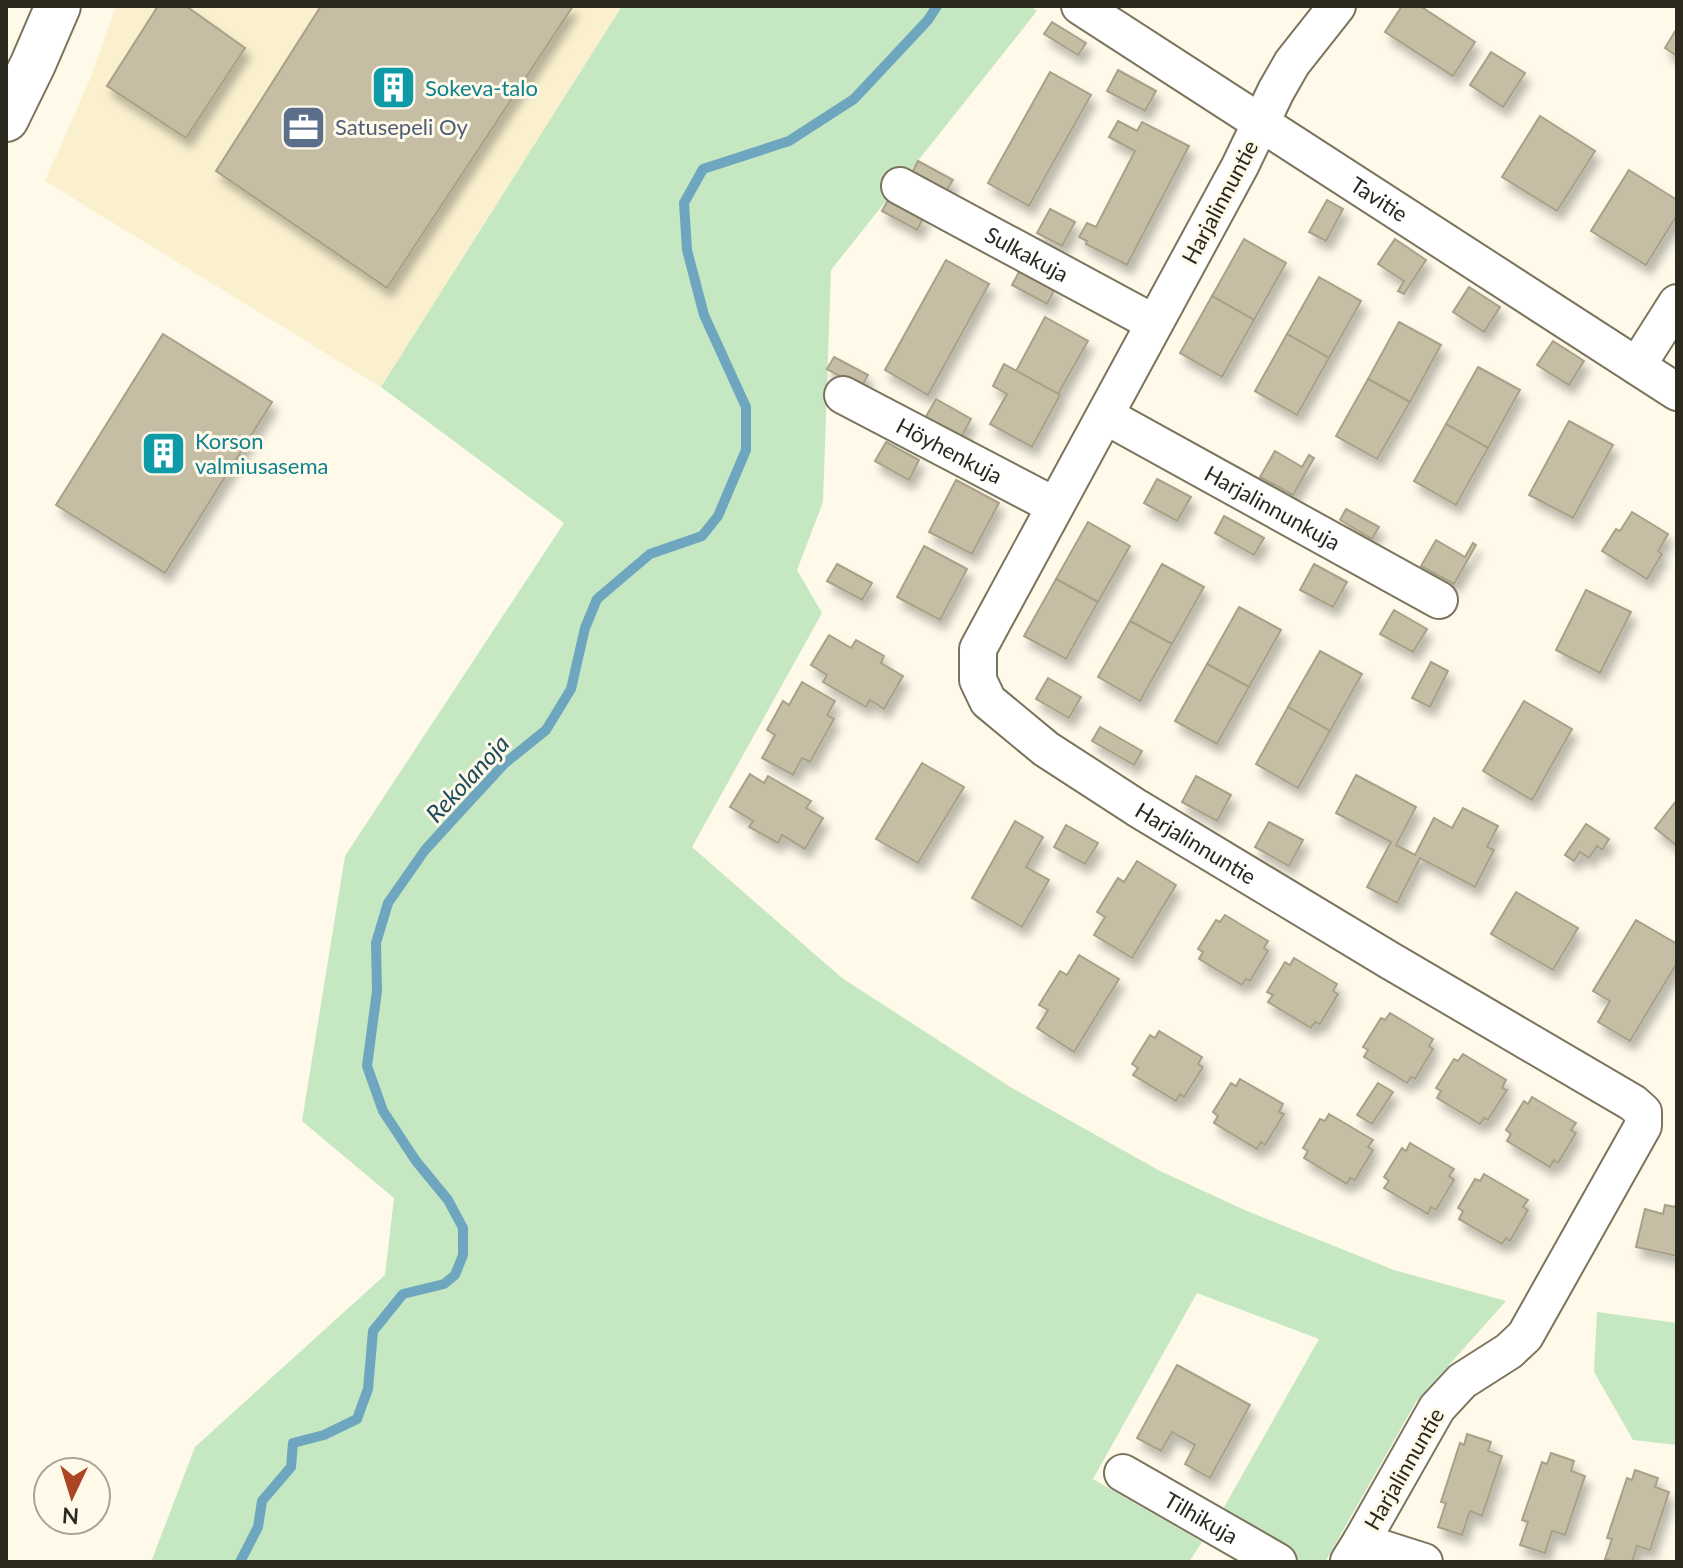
<svg xmlns="http://www.w3.org/2000/svg" width="1683" height="1568" font-family="Lato,sans-serif">
<style>
.built{fill:#faf0ce}
.green{fill:#c5e8c3}
.lines{fill:none;stroke-linecap:round;stroke-linejoin:round}
.stream{stroke:#6fa6bf;stroke-width:10}
.building{fill:#c5bea4;stroke:#a8a188;stroke-width:2;filter:url(#shadow)}
.minor-casing{stroke:#7b745d;stroke-width:40}
.major-casing{stroke:#7b745d;stroke-width:48}
.minor{stroke:#fff;stroke-width:36}
.major{stroke:#fff;stroke-width:44}
.labels{text-anchor:middle;stroke-width:6;stroke-linejoin:round;paint-order:stroke}
.culture-label{font-size:22px;fill:#0d838f;stroke:#fef9e9;text-anchor:start}
.service-label{font-size:22px;fill:#4e5e75;stroke:#fef9e9;text-anchor:start}
.street-label{font-size:22px;fill:#2b281e;stroke:#fef9e9}
.water-label{font-size:24px;font-style:italic;fill:#1b4a5c;stroke:#fef9e9}
</style>
<defs>
<filter id="shadow"><feDropShadow dx="5" dy="9" stdDeviation="4" flood-color="#0004"/></filter>
</defs>
<rect width="100%" height="100%" fill="#fef9e9"/>
<polygon class="built" points="116,6 622,6 381,387 45,181 91,77"/>
<g class="green">
<polygon points="622,6 1030,6 1037,11 831,270 823,502 797,570 822,613 692,847 842,978 1012,1088 1160,1171 1247,1211 1394,1270 1506,1301 1416,1402 1325,1562 1302,1562 1223,1509 1319,1339 1197,1293 1093,1479 1202,1542 1189,1562 151,1562 195,1447 385,1275 394,1198 302,1121 345,856 564,523 381,387"/>
<polygon points="1597,1312 1677,1323 1677,1445 1633,1440 1594,1372"/>
</g>
<g class="lines">
<polyline class="stream" points="240,1562 258,1527 262,1501 291,1467 293,1443 324,1435 357,1419 368,1389 373,1331 403,1294 444,1284 455,1275 463,1255 463,1228 448,1200 416,1161 383,1111 367,1066 377,991 376,943 388,903 425,850 468,803 504,764 546,730 571,689 585,628 597,599 650,554 702,536 718,516 746,450 746,407 704,315 687,250 684,203 703,169 789,141 854,99 928,20 937,6"/>
</g>
<g class="building">
<polygon points="158,6 186,6 245,48 186,138 107,86"/>
<polygon points="321,6 573,6 387,288 216,171"/>
<polygon points="1402,6 1420,6 1475,42 1453,76 1385,32"/>
<polygon points="1052,22 1086,43 1078,55 1044,34"/>
<polygon points="1677,28 1677,56 1665,48"/>
<polygon points="1491,52 1525,73 1503,107 1470,85"/>
<polygon points="1118,70 1156,91 1145,111 1107,91"/>
<polygon points="1050,72 1091,95 1029,206 988,183"/>
<polygon points="1540,116 1595,151 1557,211 1502,177"/>
<polygon points="1118,121 1137,131 1142,122 1189,146 1127,265 1086,244 1087,241 1079,237 1087,223 1096,227 1135,151 1109,137"/>
<polygon points="918,161 953,180 945,193 911,174"/>
<polygon points="1629,170 1677,200 1677,215 1646,265 1591,231"/>
<polygon points="889,198 924,217 917,230 882,211"/>
<polygon points="1327,200 1343,209 1326,241 1309,232"/>
<polygon points="1050,209 1075,222 1062,246 1037,233"/>
<polygon points="1244,239 1286,263 1254,320 1212,296"/>
<polygon points="1395,239 1426,260 1404,294 1398,291 1404,281 1378,264"/>
<polygon points="946,260 989,284 928,395 885,370"/>
<polygon points="1020,270 1055,289 1047,304 1012,285"/>
<polygon points="1319,277 1361,301 1329,358 1287,334"/>
<polygon points="1469,287 1500,307 1484,332 1453,312"/>
<polygon points="1212,296 1254,320 1222,377 1180,353"/>
<polygon points="1045,317 1088,341 1058,394 1016,371"/>
<polygon points="1399,322 1441,345 1410,402 1368,379"/>
<polygon points="163,334 272,402 165,573 56,505"/>
<polygon points="1287,334 1329,358 1297,415 1255,391"/>
<polygon points="1553,341 1584,361 1569,385 1537,365"/>
<polygon points="834,357 868,375 861,388 827,369"/>
<polygon points="1004,364 1060,395 1032,447 990,424 1007,394 993,386"/>
<polygon points="1478,367 1520,390 1488,448 1446,424"/>
<polygon points="1368,379 1410,402 1377,459 1336,436"/>
<polygon points="936,399 971,419 959,441 924,420"/>
<polygon points="1569,421 1613,445 1573,518 1529,495"/>
<polygon points="1446,424 1488,448 1456,505 1414,481"/>
<polygon points="886,442 919,460 909,480 875,461"/>
<polygon points="1275,451 1302,467 1309,455 1314,458 1293,495 1260,477"/>
<polygon points="1157,479 1191,497 1177,521 1144,503"/>
<polygon points="956,480 999,503 972,554 929,532"/>
<polygon points="1346,509 1379,527 1372,539 1340,520"/>
<polygon points="1632,512 1668,534 1658,551 1662,554 1647,579 1602,551 1616,529 1620,531"/>
<polygon points="1224,516 1264,538 1254,555 1215,533"/>
<polygon points="1088,522 1130,546 1098,602 1056,579"/>
<polygon points="1436,540 1465,557 1473,543 1476,545 1454,584 1421,566"/>
<polygon points="924,546 967,569 940,620 897,597"/>
<polygon points="837,564 872,583 862,600 827,581"/>
<polygon points="1162,564 1204,587 1172,644 1130,621"/>
<polygon points="1314,564 1347,582 1333,607 1300,590"/>
<polygon points="1056,579 1098,602 1066,659 1024,636"/>
<polygon points="1586,590 1631,612 1600,673 1556,650"/>
<polygon points="1239,607 1281,630 1249,687 1207,664"/>
<polygon points="1394,610 1427,629 1413,652 1380,634"/>
<polygon points="1130,621 1172,644 1140,701 1098,677"/>
<polygon points="829,635 851,648 856,640 884,656 881,663 903,676 884,709 870,700 866,707 823,682 827,675 811,665"/>
<polygon points="1320,651 1362,674 1330,731 1288,707"/>
<polygon points="1431,662 1448,671 1430,707 1412,698"/>
<polygon points="1207,664 1249,687 1217,744 1175,721"/>
<polygon points="1048,678 1081,697 1069,718 1036,699"/>
<polygon points="802,682 835,701 827,715 834,719 810,762 802,758 793,775 762,758 775,735 767,730 783,701 789,705"/>
<polygon points="1524,701 1572,729 1532,800 1483,771"/>
<polygon points="1288,707 1330,731 1298,788 1256,764"/>
<polygon points="1100,727 1142,751 1134,765 1092,741"/>
<polygon points="922,763 964,787 918,863 876,839"/>
<polygon points="750,774 764,783 768,776 811,801 806,808 823,818 805,849 782,835 778,843 749,827 753,821 730,807"/>
<polygon points="1356,775 1416,807 1396,845 1415,855 1434,818 1452,828 1463,808 1498,826 1487,847 1494,850 1475,887 1420,858 1397,903 1367,887 1391,842 1336,813"/>
<polygon points="1196,776 1231,795 1217,821 1182,802"/>
<polygon points="1677,800 1677,846 1655,828"/>
<polygon points="1015,821 1043,837 1026,867 1049,880 1022,927 972,898"/>
<polygon points="1269,822 1303,840 1289,866 1255,847"/>
<polygon points="1586,824 1609,839 1602,850 1597,846 1589,858 1580,852 1574,861 1565,855"/>
<polygon points="1066,825 1098,843 1085,864 1054,847"/>
<polygon points="1137,861 1176,885 1132,958 1094,935 1105,917 1097,912 1118,878 1124,882"/>
<polygon points="1516,892 1578,928 1553,970 1491,934"/>
<polygon points="1225,915 1268,941 1264,948 1268,951 1250,981 1246,979 1242,985 1199,959 1203,952 1198,949 1216,920 1220,922"/>
<polygon points="1636,920 1677,944 1677,963 1630,1041 1598,1022 1610,1001 1593,991"/>
<polygon points="1079,955 1119,979 1074,1052 1037,1028 1048,1010 1039,1005 1060,971 1067,975"/>
<polygon points="1294,958 1337,984 1333,991 1338,994 1320,1024 1315,1022 1311,1028 1268,1002 1273,995 1267,992 1285,962 1290,965"/>
<polygon points="1390,1013 1433,1039 1429,1046 1433,1049 1415,1079 1411,1077 1407,1083 1364,1057 1368,1050 1363,1047 1381,1018 1385,1020"/>
<polygon points="1159,1031 1202,1057 1198,1064 1203,1067 1184,1097 1180,1094 1176,1101 1133,1075 1138,1068 1132,1064 1150,1035 1155,1038"/>
<polygon points="1463,1054 1506,1080 1502,1088 1507,1090 1488,1120 1484,1118 1480,1124 1437,1098 1441,1091 1436,1088 1454,1059 1458,1061"/>
<polygon points="1240,1079 1283,1104 1279,1112 1284,1114 1265,1145 1261,1142 1257,1149 1214,1123 1218,1116 1213,1112 1231,1083 1236,1086"/>
<polygon points="1378,1083 1393,1092 1372,1124 1357,1115"/>
<polygon points="1532,1097 1576,1123 1571,1130 1576,1133 1558,1163 1554,1160 1550,1167 1507,1141 1511,1134 1506,1130 1524,1101 1528,1104"/>
<polygon points="1329,1114 1373,1140 1368,1147 1373,1150 1355,1180 1350,1178 1347,1184 1304,1158 1308,1151 1303,1148 1320,1119 1325,1121"/>
<polygon points="1410,1143 1454,1169 1449,1176 1454,1180 1436,1210 1431,1207 1428,1214 1384,1188 1389,1181 1384,1177 1402,1148 1406,1151"/>
<polygon points="1484,1174 1528,1200 1523,1207 1528,1210 1510,1241 1506,1238 1502,1244 1459,1219 1463,1211 1458,1208 1475,1179 1480,1181"/>
<polygon points="1677,1201 1677,1256 1636,1247 1645,1209 1663,1214 1665,1205 1675,1207"/>
<polygon points="1177,1365 1250,1405 1210,1478 1185,1464 1195,1445 1172,1432 1161,1451 1137,1438"/>
<polygon points="1467,1434 1491,1442 1488,1451 1502,1456 1482,1516 1470,1511 1462,1535 1438,1527 1446,1503 1441,1502 1460,1443 1464,1445"/>
<polygon points="1551,1453 1574,1461 1571,1471 1585,1476 1565,1535 1552,1531 1545,1553 1520,1545 1528,1522 1522,1520 1542,1462 1547,1464"/>
<polygon points="1635,1470 1658,1478 1655,1487 1669,1492 1650,1550 1637,1546 1632,1562 1614,1562 1605,1559 1612,1539 1607,1538 1627,1478 1632,1480"/>
</g>
<g class="lines">
<defs>
<g id="minor">
<path id="s1" d="M1080,6L1677,392"/>
<path id="s2" d="M1337,6L1292,63L1276,91L1240,166L992,623L978,649V680L988,701L1046,749L1137,808L1389,960L1633,1103L1643,1112V1126L1525,1336L1509,1351L1462,1381L1437,1408L1361,1542"/>
<path id="s3" d="M900,186L1154,323"/>
<polyline points="1637,366 1677,303"/>
<path id="s4" d="M843,395L1055,506"/>
<path id="s5" d="M1106,416L1439,600"/>
<path id="s6" d="M1123,1473L1278,1562"/>
<polyline points="1349,1561 1361,1542 1424,1562"/>
</g>
<polyline id="major" points="6,119 33,64 58,6"/>
</defs>
<use href="#minor" class="minor-casing"/>
<use href="#major" class="major-casing"/>
<use href="#minor" class="minor"/>
<use href="#major" class="major"/>
</g>
<defs>
<symbol id="building-square" viewBox="-11 -11 22 22"><rect x="-9" y="-9" width="18" height="18" rx="4" fill="#0f9aa8" stroke="#fef9e9"/><path d="M-4-6H4V6H1V3H-1V6H-4ZM-2.5-4.3h1.7v1.8h-1.7ZM.8-4.3h1.7v1.8H.8ZM-2.5-1h1.7V.8h-1.7ZM.8-1h1.7V.8H.8Z" fill="#fff"/></symbol>
<symbol id="office-square" viewBox="-11 -11 22 22"><rect x="-9" y="-9" width="18" height="18" rx="4" fill="#5c6f8a" stroke="#fef9e9"/><path d="M-6-3h4V-5.5h4V-3h4V5H-6ZM-1-4.5V-3h2v-1.5ZM-6 0V1H6V0Z" fill="#fff"/></symbol>
</defs>
<g fill-rule="evenodd">
<use href="#building-square" x="368" y="62" width="51" height="51"/>
<use href="#office-square" x="278" y="102" width="51" height="51"/>
<use href="#building-square" x="138" y="428" width="51" height="51"/>
</g>
<g class="labels">
<g class="culture-label">
<text x="425" y="96">Sokeva-talo</text>
<text x="195" y="449">Korson<tspan x="195" dy="25">valmiusasema</tspan></text>
</g>
<g class="service-label">
<text x="335" y="135">Satusepeli Oy</text>
</g>
<g class="street-label">
<text dy="8" stroke="none"><textPath href="#s1" startOffset="356">Tavitie</textPath></text>
<text transform="translate(1220 202) rotate(-62)" y="8">Harjalinnuntie</text>
<text dy="8" stroke="none"><textPath href="#s3" startOffset="144">Sulkakuja</textPath></text>
<text dy="8" stroke="none"><textPath href="#s4" startOffset="120">Höyhenkuja</textPath></text>
<text dy="8" stroke="none"><textPath href="#s5" startOffset="190">Harjalinnunkuja</textPath></text>
<text dy="8" stroke="none"><textPath href="#s2" startOffset="1044">Harjalinnuntie</textPath></text>
<text transform="translate(1404 1469) rotate(-60)" y="8">Harjalinnuntie</text>
<text dy="8" stroke="none"><textPath href="#s6" startOffset="90">Tilhikuja</textPath></text>
</g>
<g class="water-label">
<text transform="translate(468 779) rotate(-47)" y="8">Rekolanoja</text>
</g>
</g>
<rect width="1683" height="1568" fill="none" stroke="#2b281e" stroke-width="16"/>
<g transform="translate(72 1496) rotate(184)"><circle r="38" fill="#fef9e9" stroke="#aaa598" stroke-width="2"/>
<path d="M0-6L14 30L0 20L-14 30Z" fill="#ac4524"/>
<text y="-12" font-size="22" font-weight="bold" text-anchor="middle" fill="#2b281e">N</text>
</g>
</svg>
